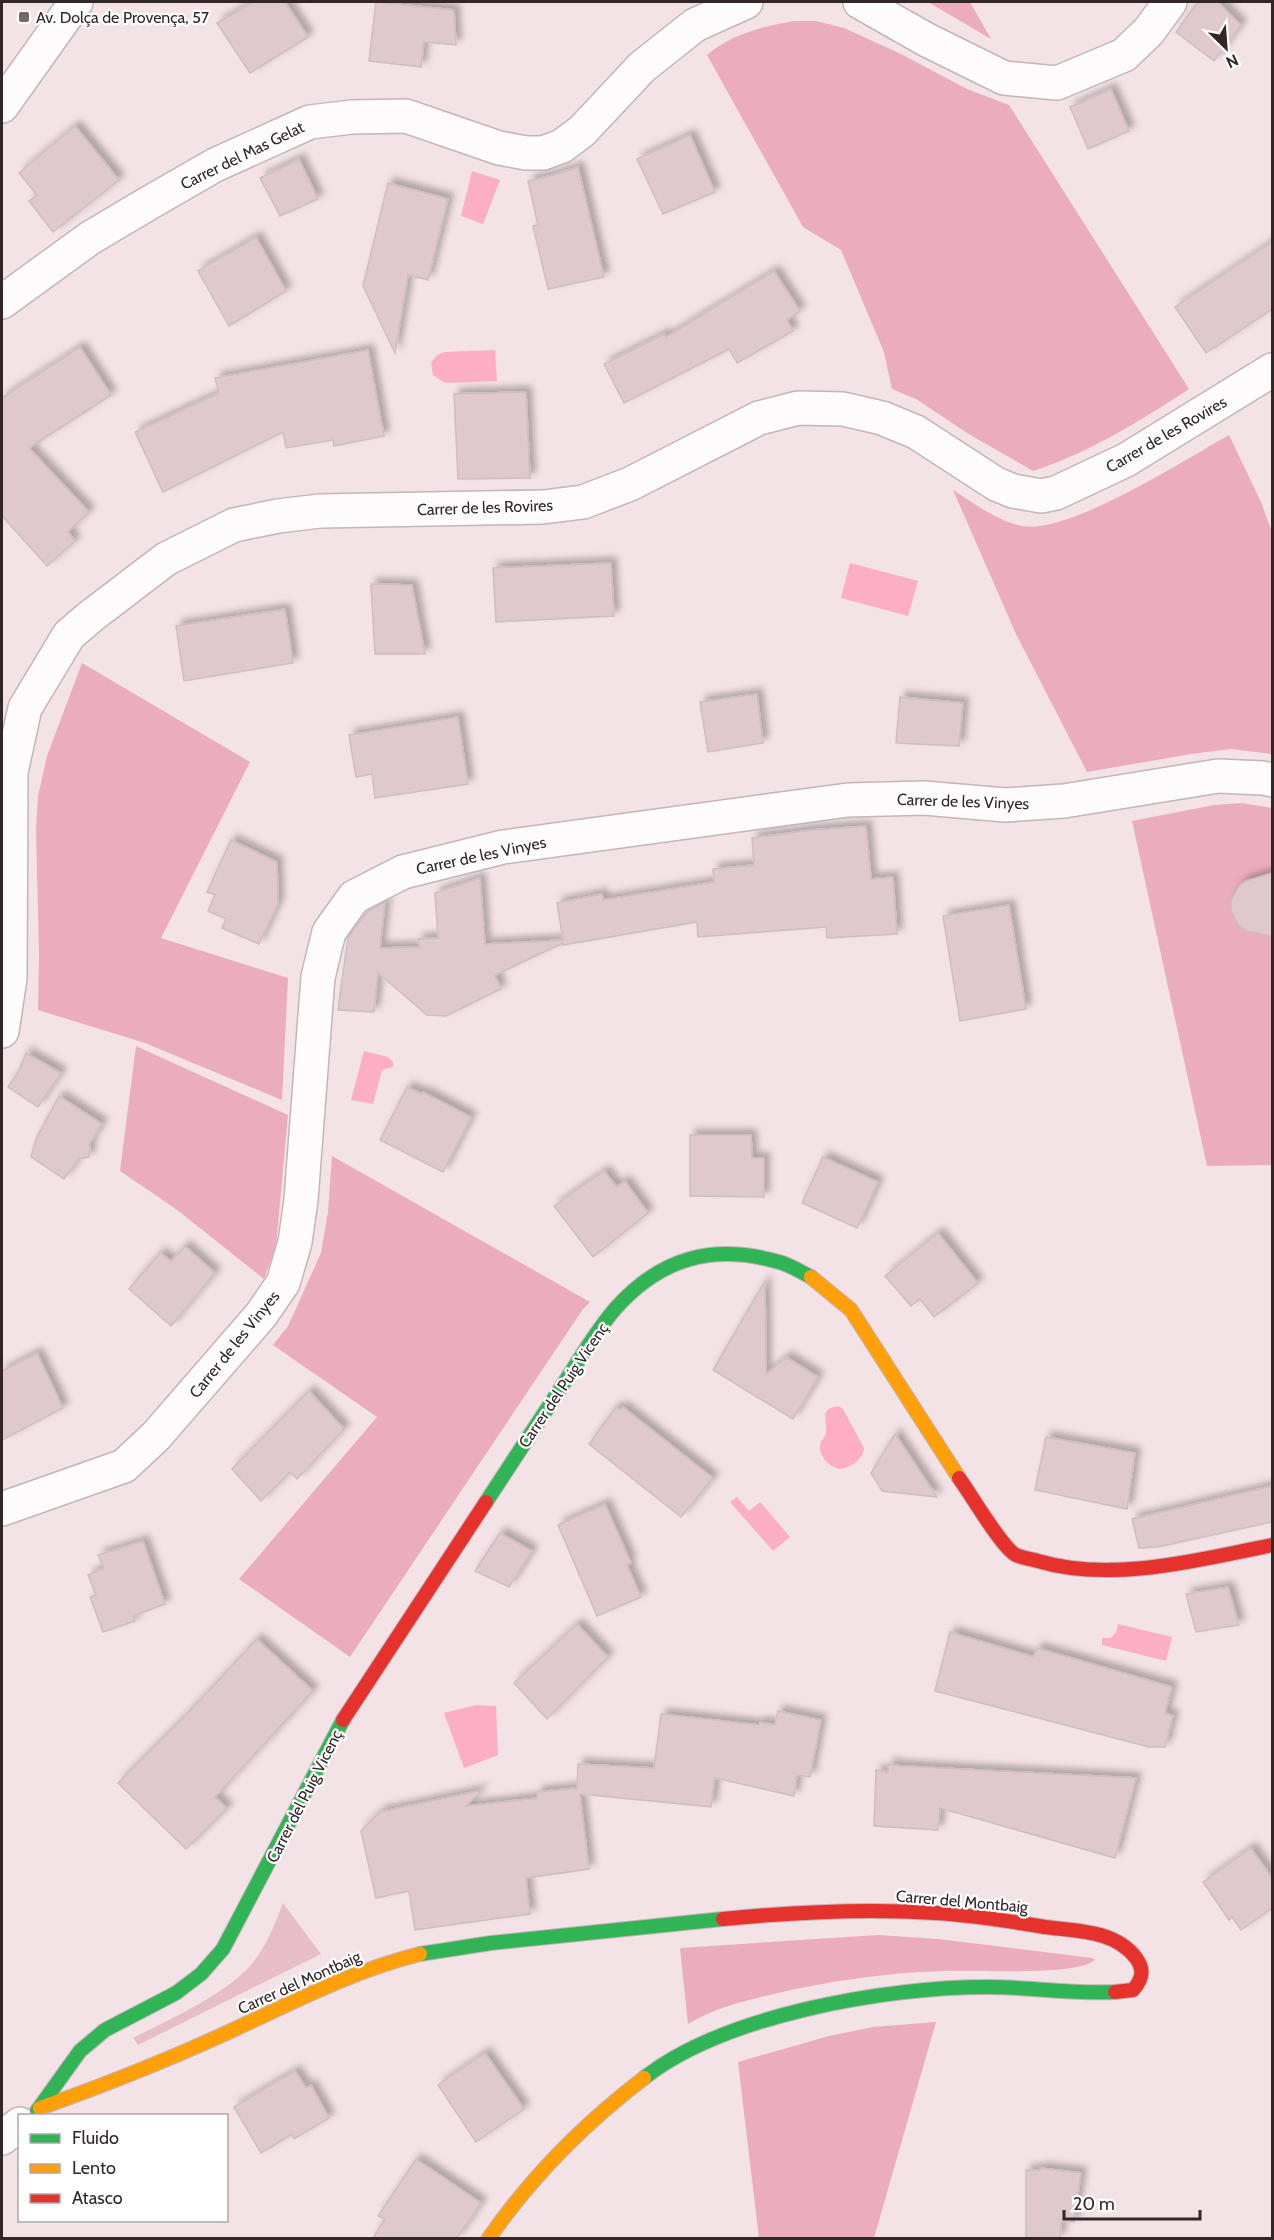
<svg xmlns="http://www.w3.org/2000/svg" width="1274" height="2240" font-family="Cabin,sans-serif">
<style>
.green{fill:#e7bdc9}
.forest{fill:#ebacc0}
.water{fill:#fbaec5}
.building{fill:#dfc9ce;stroke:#ccbec2;stroke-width:1.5;filter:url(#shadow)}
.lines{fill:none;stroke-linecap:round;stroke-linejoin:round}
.street-casing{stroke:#c3b5b8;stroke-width:36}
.fast-casing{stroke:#c3b5b8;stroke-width:16}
.slow-casing{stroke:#c3b5b8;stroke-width:16}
.jam-casing{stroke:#c3b5b8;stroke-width:16}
.street{stroke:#fdfbfb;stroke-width:33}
.fast{stroke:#30b455;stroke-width:14}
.slow{stroke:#ff9f0a;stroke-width:14}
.jam{stroke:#e5322d;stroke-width:14}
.poi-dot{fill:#76686b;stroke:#fff;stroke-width:2}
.labels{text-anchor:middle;stroke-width:4.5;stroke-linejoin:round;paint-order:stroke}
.poi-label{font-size:16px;fill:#322629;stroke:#fff;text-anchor:start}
.street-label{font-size:16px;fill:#322629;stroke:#fff}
</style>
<defs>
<filter id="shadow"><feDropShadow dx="5.5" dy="-5.5" stdDeviation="3" flood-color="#0004"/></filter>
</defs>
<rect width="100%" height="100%" fill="#f3e2e6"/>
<path class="green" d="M283,1903L321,1954L138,2045L133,2038C171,2018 233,1992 257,1957C269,1940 276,1921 283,1903Z"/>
<g class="forest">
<polygon points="928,2 970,2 991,39"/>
<path d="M794,21H816L844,28L901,54L967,89L1009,105L1189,389C1140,421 1089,453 1033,471L967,433L916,399L892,389L884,352L841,250L803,227L707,55C731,34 764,26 794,21Z"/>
<path d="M1229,435L1261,502L1272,532V754L1231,749L1191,754L1087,772L1016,634L953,490C974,503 997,521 1022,526C1068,535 1186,459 1229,435Z"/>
<polygon points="82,663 250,762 161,938 288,978 282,1100 145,1043 38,1010 39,954 36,829 38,796 47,756"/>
<polygon points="1242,803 1272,808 1272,1165 1207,1166 1132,821 1214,805"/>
<polygon points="136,1046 288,1115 276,1246 264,1279 176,1209 120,1171"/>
<polygon points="332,1156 590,1302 583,1309 350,1657 239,1579 377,1417 273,1345 288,1326 321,1253 328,1212"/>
<path d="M878,1935L938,1939L1092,1958L1095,1960C1074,1977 973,1969 941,1971C884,1973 829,1981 774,1994C744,2001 715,2008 688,2024L680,1948Z"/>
<polygon points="936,2022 874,2238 759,2238 738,2062 829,2036 873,2027"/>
</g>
<g class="water">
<polygon points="472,171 500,180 483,224 461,216"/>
<polygon points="495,350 497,381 445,383 433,375 431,363 437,355 445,352"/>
<polygon points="850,563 918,581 908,616 841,598"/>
<polygon points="364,1051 388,1057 393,1062 393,1067 382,1070 373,1104 351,1100"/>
<path d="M838,1406L843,1409L864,1448C863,1459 851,1468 840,1469C829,1467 819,1457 820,1445C821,1440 826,1437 826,1432C828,1421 818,1409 838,1406Z"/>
<polygon points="737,1497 749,1511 760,1502 790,1537 773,1551 730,1502"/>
<polygon points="1118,1624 1172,1637 1166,1661 1102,1645 1102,1638 1111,1638 1116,1632"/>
<polygon points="476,1705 496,1706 498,1755 464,1768 444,1713"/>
</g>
<g class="building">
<polygon points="253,2 285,2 308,37 250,73 217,23"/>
<polygon points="376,2 454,10 456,45 424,42 421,67 369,61"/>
<polygon points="1198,2 1218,2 1241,25 1214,61 1176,32"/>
<polygon points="1111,89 1129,131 1088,149 1070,107"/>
<polygon points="75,126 119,180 53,232 29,201 37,195 19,173"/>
<polygon points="690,135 715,192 663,214 637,159"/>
<polygon points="299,159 318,199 280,216 260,178"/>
<polygon points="578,167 604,277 548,289 533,226 538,225 528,181 554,175"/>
<polygon points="388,183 448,199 428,280 408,275 395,353 363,286"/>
<polygon points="256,237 286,291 229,326 198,271"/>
<polygon points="1272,242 1272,309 1206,353 1175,307"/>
<polygon points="774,271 800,311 787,320 793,331 737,363 729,349 624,403 604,364 664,334 666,337"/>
<polygon points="80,347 111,395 29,448 89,512 68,532 75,541 47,566 2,516 2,398"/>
<polygon points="368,350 384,436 334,446 333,440 286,448 283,432 163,492 135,432 219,393 215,378"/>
<polygon points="526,392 530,478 458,479 454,394"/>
<polygon points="611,563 614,616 496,622 493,568"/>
<polygon points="371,584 412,585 425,654 375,654"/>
<polygon points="285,609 293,663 184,681 176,626"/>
<polygon points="757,694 763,743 708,752 700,702"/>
<polygon points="900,697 963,703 959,746 896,743"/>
<polygon points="458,717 468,784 375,798 372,774 356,777 349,735"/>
<polygon points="866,826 871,879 893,877 897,934 827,938 826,927 698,937 697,922 563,945 563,943 495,975 501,989 446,1016 427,1015 378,973 374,1012 338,1010 348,937 367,912 385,902 380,948 419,947 418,939 438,938 435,893 480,878 485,944 563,940 557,903 602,894 603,900 714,882 713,869 754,865 752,838 812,830"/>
<polygon points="231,840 277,862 278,903 259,944 222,928 226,919 208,911 215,895 207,892"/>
<polygon points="1272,873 1272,936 1247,931 1239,926 1231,910 1231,901 1239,886 1246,881"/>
<polygon points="1009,905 1026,1009 960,1021 943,916"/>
<polygon points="26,1053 61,1073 38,1107 8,1087 19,1071"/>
<polygon points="407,1087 422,1094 423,1092 471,1117 443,1172 380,1140"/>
<polygon points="59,1096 102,1124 90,1143 89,1157 78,1159 64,1179 31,1157 36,1139"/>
<polygon points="690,1135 751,1135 752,1158 764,1158 764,1197 690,1196"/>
<polygon points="823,1157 878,1182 857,1228 802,1203"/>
<polygon points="604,1171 617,1187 625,1181 648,1213 593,1257 554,1206"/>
<polygon points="938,1233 978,1283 934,1317 920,1299 911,1306 885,1276"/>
<polygon points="185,1246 215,1273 171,1326 129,1289 160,1253 171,1261"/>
<polygon points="765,1281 766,1374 786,1357 818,1377 793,1419 713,1370"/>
<polygon points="37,1353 63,1408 2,1440 2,1371"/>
<polygon points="309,1391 344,1429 297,1479 290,1472 261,1501 232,1469"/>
<polygon points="616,1407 621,1410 623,1407 713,1478 681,1517 589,1444"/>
<polygon points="895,1434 937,1497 882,1491 871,1473"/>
<polygon points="1046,1437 1135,1453 1127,1509 1035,1490"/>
<polygon points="1272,1486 1272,1522 1158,1547 1139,1548 1132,1519"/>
<polygon points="605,1504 631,1563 627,1565 641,1597 597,1616 558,1525"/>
<polygon points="500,1533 532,1551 509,1587 475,1571"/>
<polygon points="143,1541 165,1604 133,1616 135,1621 103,1632 90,1597 96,1595 88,1575 104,1568 98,1555"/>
<polygon points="1228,1587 1239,1625 1196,1632 1186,1594"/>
<polygon points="577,1624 608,1657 547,1719 514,1683"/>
<polygon points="950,1632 1034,1657 1037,1648 1172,1687 1165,1713 1173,1716 1165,1747 1149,1747 935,1691"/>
<polygon points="257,1639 313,1691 215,1797 227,1808 186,1849 118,1783 183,1718"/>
<polygon points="778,1711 821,1720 810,1777 797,1775 794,1796 715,1778 711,1807 580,1794 589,1869 526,1878 530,1914 415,1930 409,1891 376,1898 361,1831 380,1812 482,1790 466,1806 537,1798 537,1792 577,1788 578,1764 654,1768 661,1714 759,1725 760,1722 775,1725"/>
<polygon points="888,1764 902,1766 1136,1778 1115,1858 940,1808 938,1830 874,1826 876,1770 888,1772"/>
<polygon points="1251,1848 1272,1878 1272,1908 1241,1930 1232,1917 1229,1920 1203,1882"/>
<polygon points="485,2053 524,2109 476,2142 438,2085"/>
<polygon points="295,2071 306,2088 311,2085 329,2118 294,2139 292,2134 261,2153 234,2107"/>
<polygon points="416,2159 481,2203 457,2238 373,2238 385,2219 378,2216"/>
<polygon points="1040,2168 1081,2173 1074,2222 1061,2222 1060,2238 1026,2238 1026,2170 1040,2170"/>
</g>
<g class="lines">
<defs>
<g id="street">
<polyline points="860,2 927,40 1004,78 1057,83 1124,55 1149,31 1170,2"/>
<polyline points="2,106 76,2"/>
<polyline points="2,302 90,238 149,203 215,165 310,122 352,117 406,116 499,148 526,153 543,153 562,146 582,131 642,67 695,25 746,2"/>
<polyline points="2,1031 10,978 11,772 25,708 69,635 90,617 166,559 234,525 278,516 320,511 543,507 583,502 630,484 759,418 798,408 843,409 882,418 916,432 996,484 1013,491 1041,496 1056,493 1126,460 1272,370"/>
<polyline points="2,1509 124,1466 156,1436 261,1315 283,1283 295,1242 301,1200 318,977 329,932 354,897 403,872 503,847 848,800 924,798 1005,805 1064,801 1218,776 1263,778 1272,780"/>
<polyline points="2,2138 20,2124"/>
</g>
<g id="fast">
<path d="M486,1502C512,1462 539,1421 566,1380C581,1357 596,1331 615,1309C660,1258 713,1243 779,1262C790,1265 801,1272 811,1277"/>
<polyline points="420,1954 491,1943 723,1919"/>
<path d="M644,2078C724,2015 886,1987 987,1987C1030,1987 1072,1994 1115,1992"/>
<polyline points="37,2111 80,2051 105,2030 176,1993 201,1974 223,1949 343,1720"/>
</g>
<g id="slow">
<polyline points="811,1277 851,1310 959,1478"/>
<path d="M40,2108C102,2086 163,2062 222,2035C288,2005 351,1971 420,1954"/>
<path d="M489,2238C532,2176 584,2124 644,2078"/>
</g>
<g id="jam">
<path d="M959,1478C970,1493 1002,1548 1016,1555C1022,1558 1031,1559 1038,1561C1111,1583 1199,1560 1272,1545"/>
<polyline points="343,1720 486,1502"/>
<path d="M723,1919C794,1912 865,1908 936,1913C973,1915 1009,1921 1045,1927C1076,1931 1115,1930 1136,1958C1145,1970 1142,1980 1133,1990L1115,1992"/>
</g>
</defs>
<use href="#street" class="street-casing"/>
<use href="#fast" class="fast-casing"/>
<use href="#slow" class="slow-casing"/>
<use href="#jam" class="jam-casing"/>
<use href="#street" class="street"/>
<use href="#fast" class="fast"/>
<use href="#slow" class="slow"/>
<use href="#jam" class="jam"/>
</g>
<rect class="poi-dot" x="18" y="11" width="12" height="12" rx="3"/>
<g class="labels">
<g class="poi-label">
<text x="36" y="23">Av. Dolça de Provença, 57</text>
</g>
<g class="street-label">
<text transform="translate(242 155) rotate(-26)" y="6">Carrer del Mas Gelat</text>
<text transform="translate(1166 434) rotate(-30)" y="6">Carrer de les Rovires</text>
<text transform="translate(485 507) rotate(-2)" y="6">Carrer de les Rovires</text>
<text transform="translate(963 801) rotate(2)" y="6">Carrer de les Vinyes</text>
<text transform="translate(481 855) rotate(-12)" y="6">Carrer de les Vinyes</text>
<text transform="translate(234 1344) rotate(-51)" y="6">Carrer de les Vinyes</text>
<text transform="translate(563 1385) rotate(-56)" y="6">Carrer del Puig Vicenç</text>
<text transform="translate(304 1796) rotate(-63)" y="6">Carrer del Puig Vicenç</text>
<text transform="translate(962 1901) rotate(5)" y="6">Carrer del Montbaig</text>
<text transform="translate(299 1982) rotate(-24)" y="6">Carrer del Montbaig</text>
</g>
</g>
<rect width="1274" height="2240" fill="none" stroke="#322629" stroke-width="6"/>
<rect x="18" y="2114" width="210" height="108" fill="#ffffff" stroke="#ada8a9" stroke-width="1.5"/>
<rect x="30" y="2134" width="30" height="9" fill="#30b455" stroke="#ada8a9" stroke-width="1.5"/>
<text x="72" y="2144" font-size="18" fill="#322629">Fluido</text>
<rect x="30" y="2164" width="30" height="9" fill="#ff9f0a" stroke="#ada8a9" stroke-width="1.5"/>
<text x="72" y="2174" font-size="18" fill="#322629">Lento</text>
<rect x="30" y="2194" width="30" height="9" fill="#e5322d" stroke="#ada8a9" stroke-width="1.5"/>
<text x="72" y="2204" font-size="18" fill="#322629">Atasco</text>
<g transform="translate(1226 48) rotate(155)" stroke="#ffffff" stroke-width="4.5" paint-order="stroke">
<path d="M0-4.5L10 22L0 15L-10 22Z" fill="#322629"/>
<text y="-9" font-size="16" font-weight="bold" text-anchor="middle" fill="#322629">N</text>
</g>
<path d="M1064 2210v9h136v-9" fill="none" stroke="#322629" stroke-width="3"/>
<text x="1073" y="2210" font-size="18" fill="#322629" stroke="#ffffff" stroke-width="4.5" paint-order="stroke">20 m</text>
</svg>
